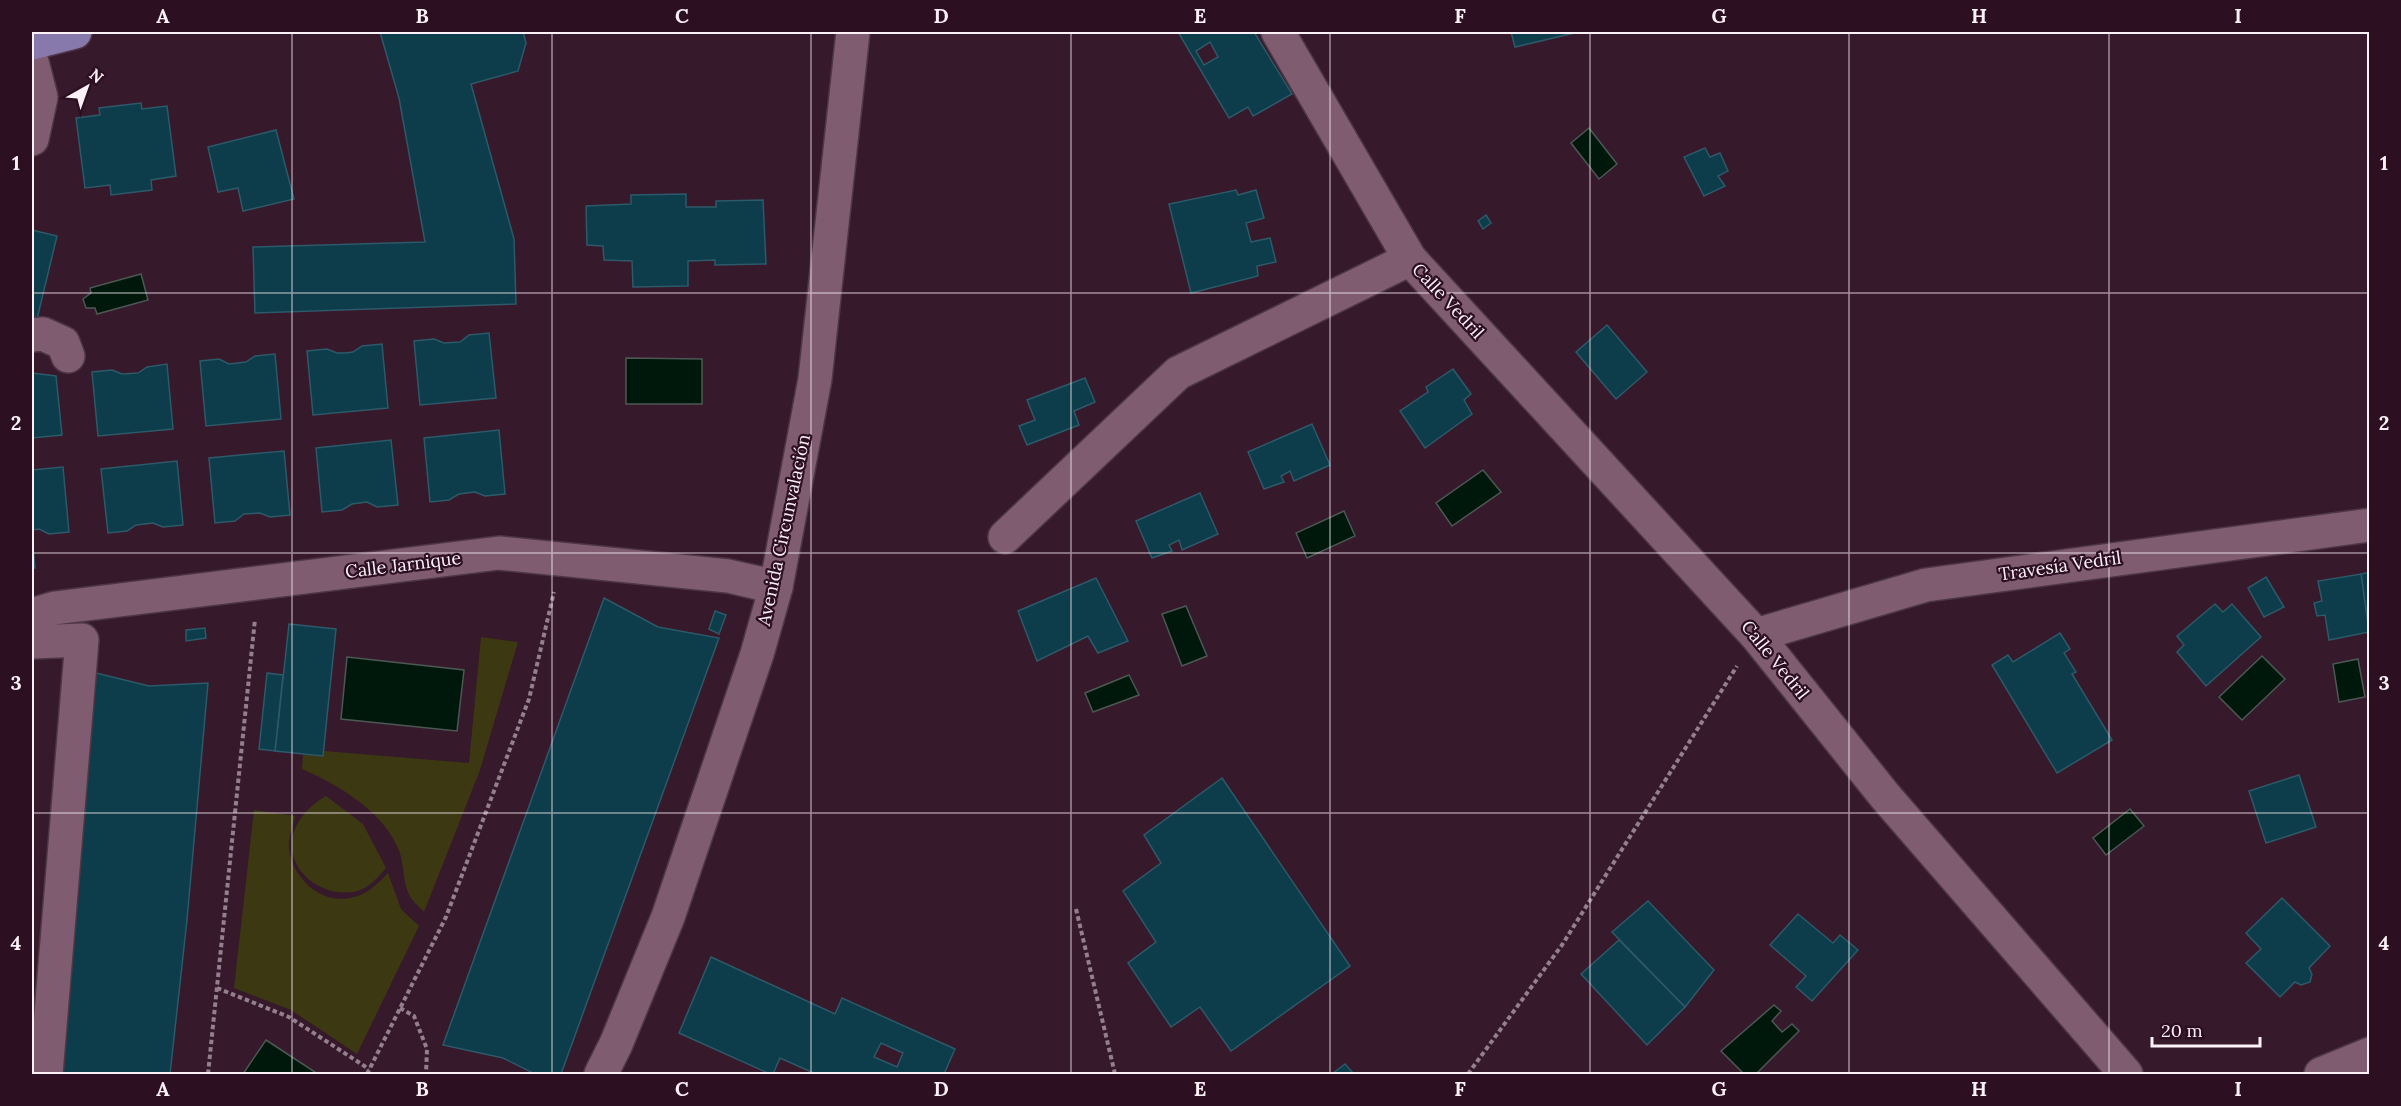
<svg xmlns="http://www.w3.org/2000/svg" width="2401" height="1106" font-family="Lora,serif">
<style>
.green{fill:#3c3812}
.water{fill:#00170c;stroke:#4c5853;stroke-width:1.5}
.building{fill:#0d3c4a;stroke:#2d5969;stroke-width:1.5;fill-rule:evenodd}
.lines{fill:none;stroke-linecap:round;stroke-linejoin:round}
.minor-casing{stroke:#4e3745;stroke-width:36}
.major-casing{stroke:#4e3745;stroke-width:36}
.path{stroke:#947f8c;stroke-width:4;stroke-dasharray:4.5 3;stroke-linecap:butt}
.minor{stroke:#7f5c70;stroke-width:33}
.major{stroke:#8779ab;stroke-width:33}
.grid{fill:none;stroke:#fdf1f8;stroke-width:1.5;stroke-opacity:0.55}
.labels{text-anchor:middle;stroke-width:4.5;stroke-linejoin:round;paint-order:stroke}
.street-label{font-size:18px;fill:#fdf1f8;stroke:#2c0f21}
.neatline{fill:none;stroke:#fdf1f8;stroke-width:2}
.grid-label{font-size:20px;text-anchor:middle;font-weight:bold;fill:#fdf1f8}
</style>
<rect width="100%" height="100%" fill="#36192b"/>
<g class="green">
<path d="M481,637L518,642L480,770L424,912C420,907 414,903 411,898C403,886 404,866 400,853C386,813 339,785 302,769L303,754L323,756L324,751L469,763Z"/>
<path d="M326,796L363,824L386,868C378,877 369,888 357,891C328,899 290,876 292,843C293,822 309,806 326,796Z"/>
<path d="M254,810L295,816C293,826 288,838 289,848C292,877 319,904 350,898C365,896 378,884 388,873L401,909L419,926L357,1054L291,1010L234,988Z"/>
</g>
<g class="water">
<polygon points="1589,128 1617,164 1599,179 1571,143"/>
<polygon points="141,274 148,300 97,314 95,308 86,308 83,299 91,293 90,288"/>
<polygon points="626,358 702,359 702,404 626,404"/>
<polygon points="1483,470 1501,492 1452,526 1436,503"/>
<polygon points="1344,511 1355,536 1307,558 1296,533"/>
<polygon points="1186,606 1207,656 1182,666 1162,614"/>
<polygon points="2262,656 2285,679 2242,720 2219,697"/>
<polygon points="347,657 464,670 457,731 341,719"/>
<polygon points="2358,659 2365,697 2339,702 2333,664"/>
<polygon points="1129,675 1139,695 1093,712 1085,693"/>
<polygon points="2130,809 2144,826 2106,855 2093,838"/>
<polygon points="1774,1005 1781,1011 1772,1021 1782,1032 1792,1024 1799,1031 1756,1074 1744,1074 1721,1051"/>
<polygon points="266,1040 318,1074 243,1074"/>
</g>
<g class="building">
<polygon points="380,32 523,32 526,43 518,71 471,84 514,239 516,304 255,313 253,247 425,242 399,98"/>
<path d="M1178,32H1254L1292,94L1253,116L1248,107L1229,118ZM1210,42L1218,57L1204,65L1196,51Z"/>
<polygon points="1511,32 1579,32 1515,47"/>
<polygon points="141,103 142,109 167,106 176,176 151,180 152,190 111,195 110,185 85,188 76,118 100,115 99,108"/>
<polygon points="276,130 294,199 243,211 238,188 218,192 208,147"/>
<polygon points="1705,148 1710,157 1720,153 1728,171 1718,176 1725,186 1704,196 1684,157"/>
<polygon points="1236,190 1238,195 1256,190 1264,218 1246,223 1251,242 1270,238 1276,262 1257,266 1258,276 1191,293 1169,204"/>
<polygon points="686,194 686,207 716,207 716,201 763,200 766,264 715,265 715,260 688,261 688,286 633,287 632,261 604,260 603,246 587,245 586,206 631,204 631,195"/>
<polygon points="1486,215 1491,223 1483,229 1478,221"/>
<polygon points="32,230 57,236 37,319 32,318"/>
<polygon points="1607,325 1647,372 1616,399 1576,352"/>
<polygon points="489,333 496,398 420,405 414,341 434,339 444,343 460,342 469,335"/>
<polygon points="382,344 388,408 313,415 307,351 327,349 337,353 345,353 353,352 362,346"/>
<polygon points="275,354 281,419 206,426 200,361 219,359 229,364 246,362 255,356"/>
<polygon points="167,364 173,429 98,436 92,372 112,370 122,374 138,373 147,367"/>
<polygon points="1453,369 1471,394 1464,400 1472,414 1425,448 1400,411 1428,392 1426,387"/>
<polygon points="32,373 56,376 62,435 32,438"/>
<polygon points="1085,378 1095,402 1074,411 1079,425 1027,445 1019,426 1035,420 1027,400"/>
<polygon points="1312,424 1330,465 1294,481 1290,471 1281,476 1284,482 1264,489 1248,452"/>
<polygon points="499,430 505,494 485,496 475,492 459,494 449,500 430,502 424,438"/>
<polygon points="391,440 398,505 377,507 367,502 352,504 342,510 322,512 316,448"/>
<polygon points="284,451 290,515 270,517 260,513 244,514 235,521 215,523 209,458"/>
<polygon points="177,461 183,525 163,527 153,523 136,525 127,531 108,533 101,469"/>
<polygon points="63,467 69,532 49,534 39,529 32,530 32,470"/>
<polygon points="1200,493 1218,534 1182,550 1179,540 1169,545 1172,551 1152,558 1136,521"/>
<polygon points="32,536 35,568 32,568"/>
<polygon points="2370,572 2370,632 2369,632 2361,574"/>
<polygon points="2361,574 2369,632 2329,640 2325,615 2317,616 2314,603 2322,601 2318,581"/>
<polygon points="2266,577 2284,607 2264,617 2248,588"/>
<polygon points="1096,578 1128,641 1098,653 1088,636 1037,661 1018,611"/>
<polygon points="604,598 658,627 719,638 561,1074 535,1074 503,1058 443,1045"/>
<polygon points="2215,604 2223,612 2232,604 2261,637 2206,686 2177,652 2184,645 2177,636"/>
<polygon points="715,611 726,615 719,634 709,629"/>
<polygon points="289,624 336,629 323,756 275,751"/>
<polygon points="205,628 206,638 186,641 186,630"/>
<polygon points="2060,633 2070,649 2064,653 2076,672 2072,674 2112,740 2057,773 1992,665 2008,655 2013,662"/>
<polygon points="88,671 149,686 208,683 187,920 170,1074 47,1074"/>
<polygon points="267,673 283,675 275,751 259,749"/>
<polygon points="2299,775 2316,827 2266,843 2249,791"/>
<polygon points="1222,778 1350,966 1231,1051 1200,1007 1171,1027 1128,963 1156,942 1123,891 1161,863 1144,835"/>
<polygon points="2282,898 2330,946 2309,968 2312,974 2310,982 2301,985 2295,982 2280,997 2246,963 2261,949 2246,933"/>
<polygon points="1648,901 1714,970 1685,1007 1612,932"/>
<polygon points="1798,914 1833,943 1840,935 1858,950 1812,1001 1796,987 1806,976 1770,945"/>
<polygon points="1619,940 1685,1007 1647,1045 1581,974"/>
<path d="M711,957L835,1014L842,998L955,1049L944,1074H816L780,1058L773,1074H770L679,1033ZM881,1043L903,1053L897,1067L874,1057Z"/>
<polygon points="1345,1064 1354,1074 1332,1074"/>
</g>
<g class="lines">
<defs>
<g id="minor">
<polyline points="1278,32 1410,259 1756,635 1885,796 2126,1074"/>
<polyline points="32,62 41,97 32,139"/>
<polyline points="32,335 43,334 63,343 68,356"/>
<polyline points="1005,537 1178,373 1410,259"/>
<polyline points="32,615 55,608 499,553 728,576 776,587"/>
<polyline points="1756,635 1926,585 2370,525"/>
<polyline points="32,642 82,640 46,1074"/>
<polyline points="601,1074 616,1044 668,917 757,654 776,587 815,379 853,32"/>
<polyline points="2321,1074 2370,1054"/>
</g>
<polyline id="major" points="32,43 75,32"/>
</defs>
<use href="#minor" class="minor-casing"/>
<use href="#major" class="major-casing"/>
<g class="path">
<polyline points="1076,909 1115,1074"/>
<polyline points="217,988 289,1017 369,1069"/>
<polyline points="400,1008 414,1016 427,1049 426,1074"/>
<polyline points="208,1074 255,619"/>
<polyline points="367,1074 446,917 529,699 554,592"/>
<polyline points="1468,1074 1562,945 1737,666"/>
</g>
<use href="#minor" class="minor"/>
<use href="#major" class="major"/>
</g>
<path class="grid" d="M292,32V1074M552,32V1074M811,32V1074M1071,32V1074M1330,32V1074M1590,32V1074M1849,32V1074M2109,32V1074M32,293H2370M32,553H2370M32,813H2370"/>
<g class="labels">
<g class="street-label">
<text transform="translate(1448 301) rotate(47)" y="6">Calle Vedril</text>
<text transform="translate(784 530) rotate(-78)" y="6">Avenida Circunvalación</text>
<text transform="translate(403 565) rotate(-7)" y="6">Calle Jarnique</text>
<text transform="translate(2060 566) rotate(-8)" y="6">Travesía Vedril</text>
<text transform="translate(1775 660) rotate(51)" y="6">Calle Vedril</text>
</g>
</g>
<rect width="2401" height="1106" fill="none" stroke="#2c0f21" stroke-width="66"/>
<g transform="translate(87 87) rotate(40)" stroke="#2c0f21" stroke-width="4.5" paint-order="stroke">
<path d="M0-4.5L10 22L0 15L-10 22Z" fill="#fdf1f8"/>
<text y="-9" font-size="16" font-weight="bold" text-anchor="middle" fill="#fdf1f8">N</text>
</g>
<path d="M2152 1037v9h108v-9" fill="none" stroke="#fdf1f8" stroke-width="3"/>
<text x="2161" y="1037" font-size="18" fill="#fdf1f8" stroke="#2c0f21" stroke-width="4.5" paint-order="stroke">20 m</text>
<rect x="33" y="33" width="2335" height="1040" class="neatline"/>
<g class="grid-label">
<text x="163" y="23">A</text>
<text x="422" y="23">B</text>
<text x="682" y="23">C</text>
<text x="941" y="23">D</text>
<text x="1200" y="23">E</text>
<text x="1460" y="23">F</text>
<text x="1719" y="23">G</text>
<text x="1979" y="23">H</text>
<text x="2238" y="23">I</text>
<text x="16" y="170">1</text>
<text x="2384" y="170">1</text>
<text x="16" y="430">2</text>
<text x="2384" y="430">2</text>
<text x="16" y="690">3</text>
<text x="2384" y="690">3</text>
<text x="16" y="950">4</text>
<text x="2384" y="950">4</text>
<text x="163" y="1096">A</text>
<text x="422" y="1096">B</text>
<text x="682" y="1096">C</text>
<text x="941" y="1096">D</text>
<text x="1200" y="1096">E</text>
<text x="1460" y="1096">F</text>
<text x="1719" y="1096">G</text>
<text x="1979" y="1096">H</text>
<text x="2238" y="1096">I</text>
</g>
</svg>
